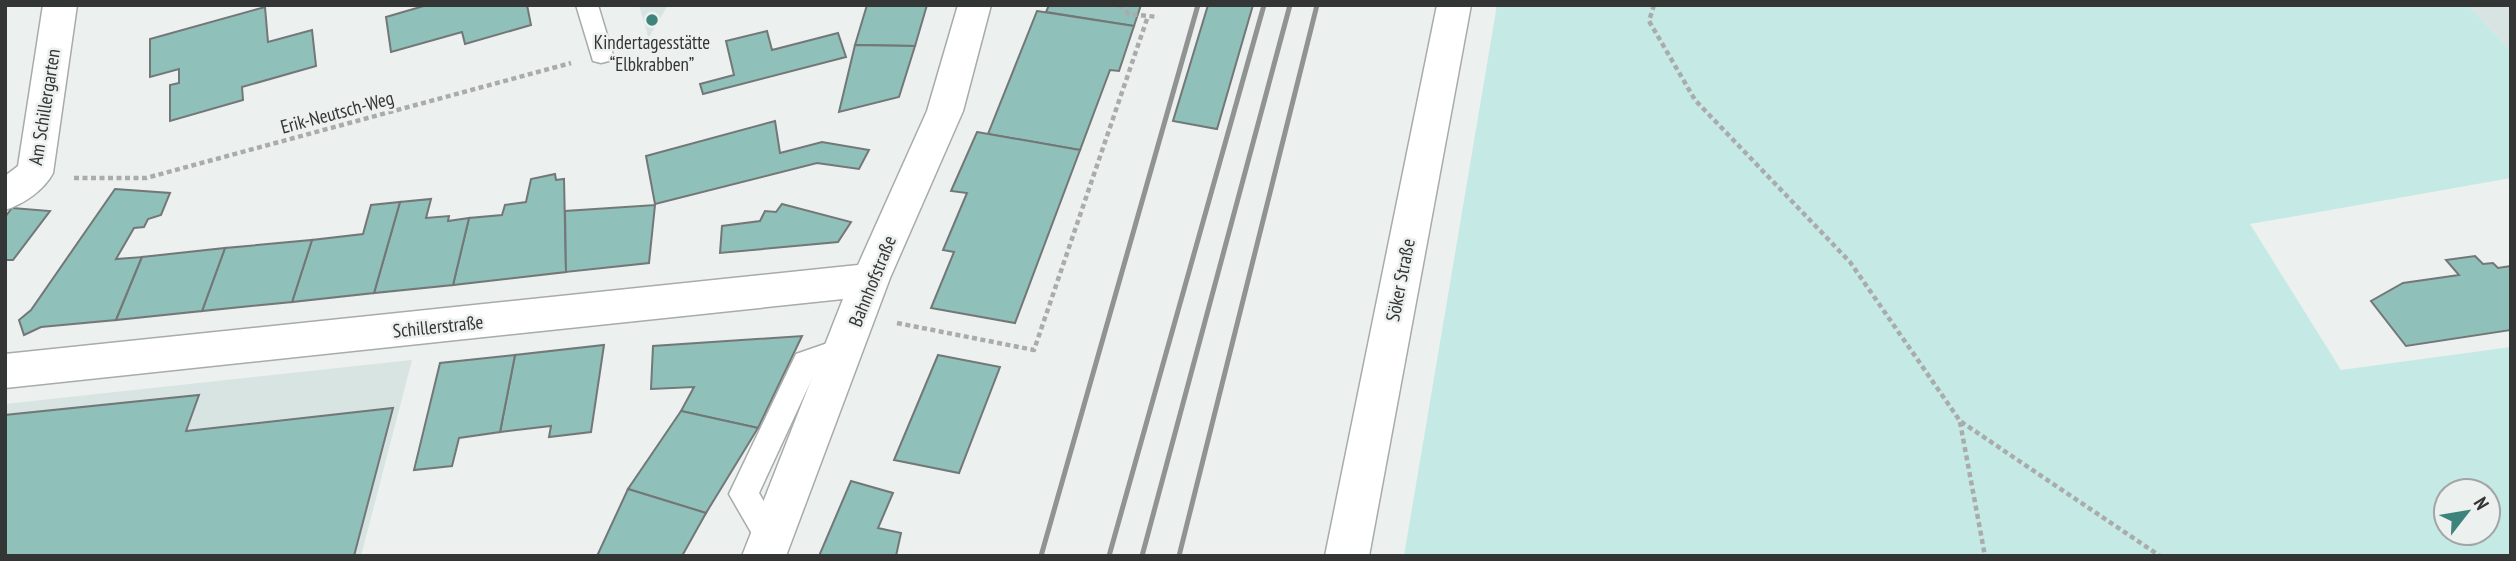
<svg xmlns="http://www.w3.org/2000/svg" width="2516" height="561" font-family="'PT Sans Narrow',sans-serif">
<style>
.built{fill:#d7e4e2}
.green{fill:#c5e9e4;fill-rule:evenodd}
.building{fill:#8fc0b9;stroke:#747777;stroke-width:2}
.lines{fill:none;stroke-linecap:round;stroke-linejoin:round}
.service-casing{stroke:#a7abaa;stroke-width:3}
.minor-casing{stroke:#a7abaa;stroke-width:3}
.tertiary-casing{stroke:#a7abaa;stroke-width:3}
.path{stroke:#a9acab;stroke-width:4.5;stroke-dasharray:5 3.5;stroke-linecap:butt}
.service{fill:#fff;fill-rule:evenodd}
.minor{fill:#fff;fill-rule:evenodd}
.tertiary{fill:#fff;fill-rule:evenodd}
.rail{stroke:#909392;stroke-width:5}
.poi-dot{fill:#3e847c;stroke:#ecf0ef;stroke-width:2.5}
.labels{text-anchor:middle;stroke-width:5;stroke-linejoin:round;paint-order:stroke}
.poi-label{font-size:19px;fill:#343535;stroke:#ecf0ef}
.street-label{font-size:19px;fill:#343535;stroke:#ecf0ef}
</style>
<rect width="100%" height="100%" fill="#ecf0ef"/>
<g class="built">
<polygon points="639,5 668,5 649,37 648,36"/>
<polygon points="2467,5 2511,5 2511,51"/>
<polygon points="412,360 361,556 5,556 5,404"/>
</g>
<path class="green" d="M1497,5H2467L2511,51V178L2250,224L2341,370L2511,347V556H1404ZM2446,491H2488V533H2446Z"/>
<g class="building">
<polygon points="427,5 527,5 531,25 465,44 462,32 391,52 386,17"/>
<polygon points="867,5 927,5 915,46 855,45"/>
<polygon points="1049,5 1141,5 1134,26 1046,12"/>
<polygon points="1208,5 1253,5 1217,129 1173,121"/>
<polygon points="265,7 268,42 312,30 316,66 242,87 243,100 170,121 170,85 179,83 179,69 150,77 150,39"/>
<polygon points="1037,11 1134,26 1119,71 1110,70 1080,150 988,134"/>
<polygon points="767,31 772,50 838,33 846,57 703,94 700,84 734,75 726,41"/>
<polygon points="855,45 915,46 899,97 839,112"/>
<polygon points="775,121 780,153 822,142 869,150 859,169 817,163 655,204 646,156"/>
<polygon points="977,132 1080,150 1015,323 931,308 954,252 943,250 967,193 951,191"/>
<polygon points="555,174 556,180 564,179 566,272 453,285 469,218 502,215 505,205 526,202 531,179"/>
<polygon points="115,189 170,193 161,215 148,219 144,227 134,228 116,259 142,257 116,320 41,327 24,335 19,320 31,310"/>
<polygon points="431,199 426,218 449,216 448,221 469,218 453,285 374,293 400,202"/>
<polygon points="400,202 374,293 292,302 312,240 363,234 371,205"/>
<polygon points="782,204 851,222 838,242 720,253 722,226 760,221 765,211 776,212"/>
<polygon points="655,205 649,263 566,272 565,211"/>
<polygon points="12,208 50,211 13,260 5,260 5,217"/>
<polygon points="312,240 292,302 202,311 225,248"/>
<polygon points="225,248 202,311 116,320 142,257"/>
<polygon points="2475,256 2483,264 2493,263 2498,268 2511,266 2511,330 2406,346 2371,301 2403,283 2459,275 2446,260"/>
<polygon points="802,336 758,428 681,411 694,387 651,389 653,346"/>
<polygon points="604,345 591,432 549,437 551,426 500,432 515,355"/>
<polygon points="515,355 500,432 459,438 452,466 414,470 440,363"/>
<polygon points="938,355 1000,367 959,473 894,460"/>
<polygon points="199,395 186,431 393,408 354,556 5,556 5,415"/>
<polygon points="681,411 758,428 706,513 628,489"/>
<polygon points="851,481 893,493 878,528 901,533 896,556 819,556"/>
<polygon points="628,489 706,513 682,556 597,556"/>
</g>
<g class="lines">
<defs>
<g id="service">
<polygon points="576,5 598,5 613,55 609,61 601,63 593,61"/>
<polygon points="845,337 855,341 859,349 855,357 816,370 759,493 784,536 779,546 769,550 759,546 729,494 796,354"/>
</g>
<g id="minor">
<path d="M43,5H77L53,173C44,190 24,204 5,210V176L18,166Z"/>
<polygon points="958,5 991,5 963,111 890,278 786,556 742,556 843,299 5,388 5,354 858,265 927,111"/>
</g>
<polygon id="tertiary" points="1437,5 1471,5 1369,556 1325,556"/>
</defs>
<use href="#service" class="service-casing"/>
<use href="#minor" class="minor-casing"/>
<use href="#tertiary" class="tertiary-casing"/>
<g class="path">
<polyline points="1119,5 1129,14 1158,17"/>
<polyline points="1654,5 1649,21 1695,100 1850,262 1960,421 2160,556"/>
<polyline points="74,178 146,178 571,63"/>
<polyline points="897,323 1034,350 1148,16"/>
<polyline points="1960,422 1985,556"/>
</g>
<use href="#service" class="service"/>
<use href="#minor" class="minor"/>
<use href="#tertiary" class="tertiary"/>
<g class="rail">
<polyline points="1041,556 1198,5"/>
<polyline points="1109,556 1264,5"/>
<polyline points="1142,556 1290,5"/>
<polyline points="1179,556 1317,5"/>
</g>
</g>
<circle class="poi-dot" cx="652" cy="20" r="7"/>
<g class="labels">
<g class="poi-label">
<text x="652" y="49">Kindertagesstätte<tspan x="652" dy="22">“Elbkrabben”</tspan></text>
</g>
<g class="street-label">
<text transform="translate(44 107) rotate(-81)" y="7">Am Schillergarten</text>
<text transform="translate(337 112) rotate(-15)" y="7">Erik-Neutsch-Weg</text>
<text transform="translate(1400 280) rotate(-79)" y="7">Söker Straße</text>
<text transform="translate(872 281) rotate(-68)" y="7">Bahnhofstraße</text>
<text transform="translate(438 326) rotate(-6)" y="7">Schillerstraße</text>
</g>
</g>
<rect width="2516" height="561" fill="none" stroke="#343535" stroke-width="14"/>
<g transform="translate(2467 512) rotate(59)"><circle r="33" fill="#ecf0ef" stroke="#a2a5a5" stroke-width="2"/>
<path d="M0-5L12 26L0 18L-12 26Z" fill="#3e847c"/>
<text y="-10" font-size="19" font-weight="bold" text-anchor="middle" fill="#343535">N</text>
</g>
</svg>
